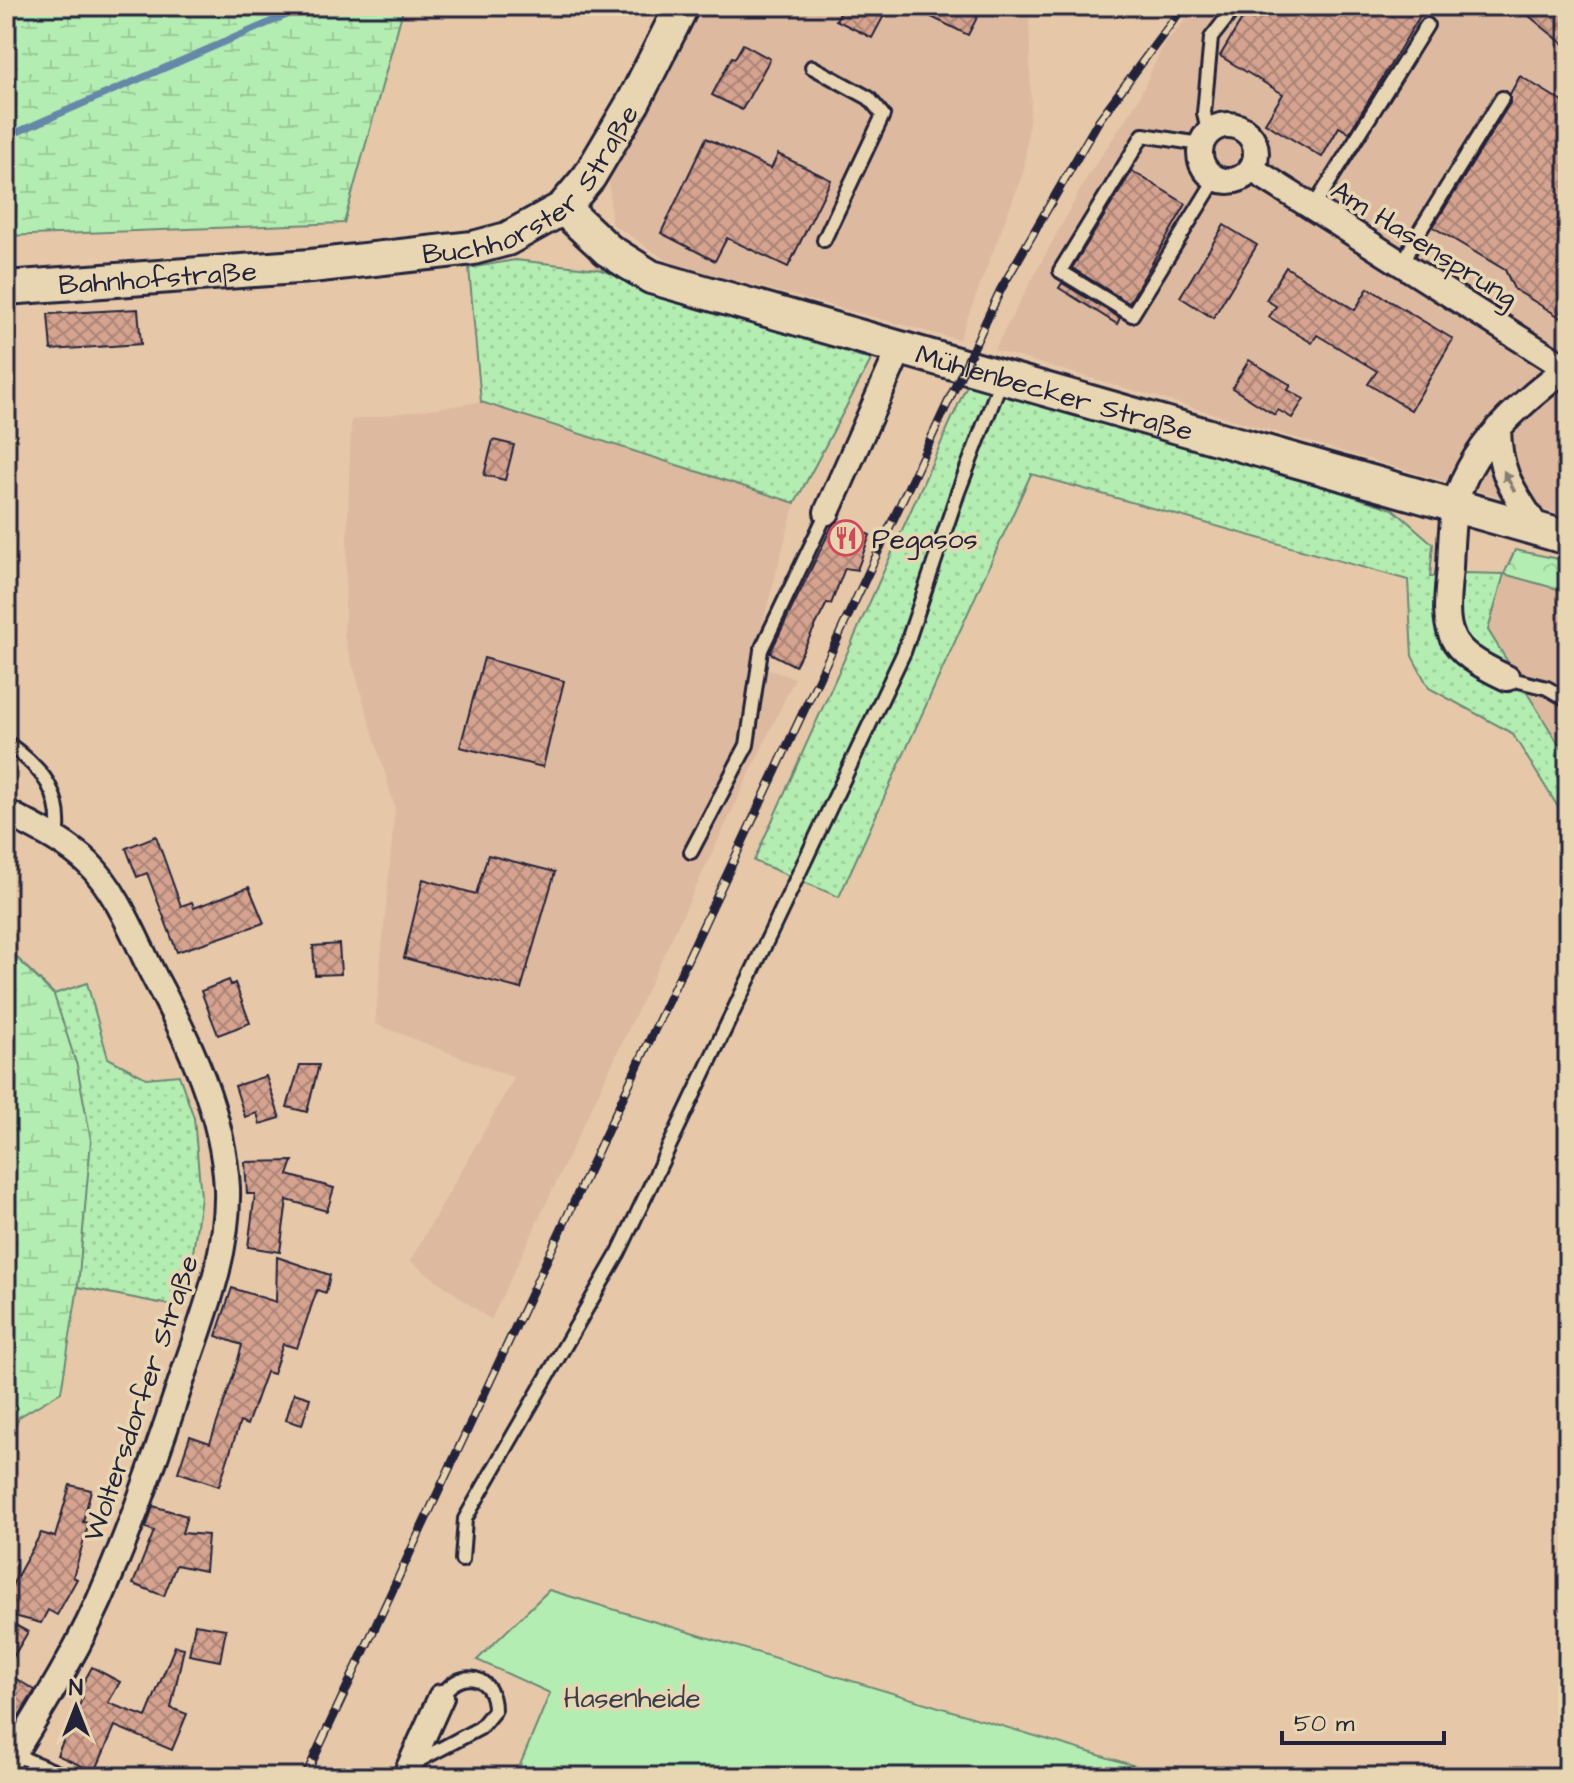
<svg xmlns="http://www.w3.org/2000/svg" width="1574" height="1783" font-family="'Architects Daughter',sans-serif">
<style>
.built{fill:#ddba9f}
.grass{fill:url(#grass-dots);stroke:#6b8876;stroke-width:2}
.forest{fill:url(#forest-crowns);stroke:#6b8876;stroke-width:2}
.wetland{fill:url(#wetland-marsh);stroke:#6b8876;stroke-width:2}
.garden{fill:#b4edb1;stroke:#6b8876;stroke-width:2}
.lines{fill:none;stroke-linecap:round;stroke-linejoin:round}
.stream{stroke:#6588a9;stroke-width:7}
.building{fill:url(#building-cross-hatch);stroke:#22223b;stroke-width:2}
.service-casing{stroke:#22223b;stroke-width:18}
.minor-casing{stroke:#22223b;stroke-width:30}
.secondary-casing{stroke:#22223b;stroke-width:38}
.service{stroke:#e8d5b2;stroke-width:12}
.minor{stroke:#e8d5b2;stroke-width:24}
.secondary{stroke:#e8d5b2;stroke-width:32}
.rail-casing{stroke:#22223b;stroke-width:9}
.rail{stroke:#e8d5b2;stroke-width:6;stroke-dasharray:18;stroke-linecap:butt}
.oneway{fill:#857c76}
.labels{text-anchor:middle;stroke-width:7;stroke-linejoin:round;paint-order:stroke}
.street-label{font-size:28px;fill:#22223b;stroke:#e8d5b2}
.poi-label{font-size:28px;fill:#22223b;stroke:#e8d5b2;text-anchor:start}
.park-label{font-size:28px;fill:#38404d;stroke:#e8d5b2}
</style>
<defs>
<pattern id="grass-dots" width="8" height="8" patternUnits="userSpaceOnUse" patternTransform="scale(2)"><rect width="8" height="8" fill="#b4edb1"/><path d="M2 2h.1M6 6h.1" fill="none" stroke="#9acb99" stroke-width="1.8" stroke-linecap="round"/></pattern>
<pattern id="forest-crowns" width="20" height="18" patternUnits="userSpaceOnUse" patternTransform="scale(2)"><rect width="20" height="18" fill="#b4edb1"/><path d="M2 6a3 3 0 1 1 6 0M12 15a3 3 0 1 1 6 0" fill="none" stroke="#9acb99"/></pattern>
<pattern id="wetland-marsh" width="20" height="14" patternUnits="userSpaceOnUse" patternTransform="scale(2)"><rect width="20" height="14" fill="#b4edb1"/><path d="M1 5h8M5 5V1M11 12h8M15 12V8" fill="none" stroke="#9acb99"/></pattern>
<pattern id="building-cross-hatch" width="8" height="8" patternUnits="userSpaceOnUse" patternTransform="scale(2)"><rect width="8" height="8" fill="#d5a38f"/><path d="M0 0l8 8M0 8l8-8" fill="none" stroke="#ac8476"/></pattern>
</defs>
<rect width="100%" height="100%" fill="#e6c8a9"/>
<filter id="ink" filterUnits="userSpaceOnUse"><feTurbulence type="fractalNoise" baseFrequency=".0125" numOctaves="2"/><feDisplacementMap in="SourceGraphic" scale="16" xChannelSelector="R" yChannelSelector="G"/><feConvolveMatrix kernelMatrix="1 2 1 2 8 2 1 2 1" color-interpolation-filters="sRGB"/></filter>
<g filter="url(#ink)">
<g class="built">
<polygon points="626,6 1029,6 1031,102 1024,171 959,340 670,263 611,223 609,178 681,25"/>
<polygon points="1198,6 1568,6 1568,517 994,350 1086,179 1138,100 1163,45"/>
<polygon points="481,402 795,503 752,664 795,678 491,1320 410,1261 514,1078 375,1024 395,808 344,636 351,420"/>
<polygon points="1504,574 1568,592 1568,759 1487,630"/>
</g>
<g class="grass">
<polygon points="515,260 598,269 871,360 795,503 481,402 469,268"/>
<polygon points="967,385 1030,398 1177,440 1393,509 1433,544 1430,577 1464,573 1504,574 1488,630 1568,759 1568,823 1512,733 1429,688 1412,656 1408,580 1031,474 839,897 754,861"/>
<polygon points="6,947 54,994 87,983 108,1058 146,1078 179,1075 194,1118 201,1197 185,1308 78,1287 6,1227"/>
</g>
<polygon class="forest" points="1515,550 1568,561 1568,592 1504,574"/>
<g class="wetland">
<polygon points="6,6 404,6 344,223 6,236"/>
<polygon points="6,947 54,995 77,1066 91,1140 78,1287 61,1392 19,1417 6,1446"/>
</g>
<polygon class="garden" points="549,1590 1172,1777 515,1777 550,1693 477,1660"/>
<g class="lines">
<polyline class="stream" points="6,137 289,14 290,6"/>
</g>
<g class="building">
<polygon points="843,6 889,6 872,38 836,20"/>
<polygon points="909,6 983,6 968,35"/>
<polygon points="1250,6 1426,6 1349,133 1339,127 1322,157 1265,123 1283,94 1220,56"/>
<polygon points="1517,6 1568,6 1568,48"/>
<polygon points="743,44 770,59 742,110 712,95 732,57 735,58"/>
<polygon points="1520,76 1568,105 1568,322 1514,289 1505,270 1433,227 1510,103 1510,94"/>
<polygon points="706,138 771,169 778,154 831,180 788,267 727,238 715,261 661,233"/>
<polygon points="1132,171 1186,204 1129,303 1072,268"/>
<polygon points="1224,225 1257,245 1213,318 1180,297"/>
<polygon points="1286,267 1355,310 1368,288 1453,339 1411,410 1368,384 1377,371 1317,335 1312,343 1269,317 1276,306 1266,300"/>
<polygon points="1062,283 1120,318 1117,324 1059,288"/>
<polygon points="138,309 141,344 51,350 48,314"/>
<polygon points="1249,360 1291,385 1288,390 1304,399 1292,418 1278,410 1275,415 1232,388"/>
<polygon points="493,440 514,445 505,480 484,475"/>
<polygon points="838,522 870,535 857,570 845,568 831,604 827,603 795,666 770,653 832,526"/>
<polygon points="484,658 564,681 543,767 460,747"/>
<polygon points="156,836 181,906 192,902 194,908 249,887 264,923 177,952 147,873 137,877 126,848"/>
<polygon points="488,855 555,872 521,989 404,958 423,879 476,894"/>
<polygon points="339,944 341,974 315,975 313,946"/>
<polygon points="229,980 231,985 235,983 250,1023 218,1035 201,991"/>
<polygon points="300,1065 319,1065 307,1112 287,1107"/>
<polygon points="266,1076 280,1118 260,1124 257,1113 245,1117 235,1086"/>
<polygon points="293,1161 288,1175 334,1188 327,1211 287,1200 280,1252 248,1247 255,1194 247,1194 245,1162"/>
<polygon points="277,1257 330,1275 326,1293 317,1290 297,1348 283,1344 273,1374 266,1372 247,1425 240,1422 219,1486 178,1472 190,1436 210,1443 234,1374 242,1345 216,1336 232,1288 276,1302"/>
<polygon points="294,1393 310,1398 302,1425 286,1420"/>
<polygon points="70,1485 91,1490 83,1522 89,1523 73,1577 77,1579 57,1615 48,1610 41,1623 6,1614 6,1596 41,1533 55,1537"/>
<polygon points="153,1506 187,1516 182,1533 208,1535 205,1571 176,1565 164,1596 133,1584 154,1531 146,1528"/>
<polygon points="6,1620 28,1632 6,1669"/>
<polygon points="195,1624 226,1629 220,1661 189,1655"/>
<polygon points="175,1646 184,1648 171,1708 187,1714 172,1750 115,1726 95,1772 57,1755 83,1697 77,1694 92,1667 120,1682 108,1703 146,1717"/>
<polygon points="6,1673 35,1690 6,1737"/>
</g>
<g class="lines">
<defs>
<g id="service">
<polyline points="812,67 869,98 883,115 824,240"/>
<polyline points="1208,132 1204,113 1211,38 1236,6"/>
<polyline points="1200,144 1143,135 1060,271 1132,315 1215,180"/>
<polyline points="1313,208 1427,25"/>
<polyline points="1403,264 1416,237 1502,98"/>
<polyline points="1507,678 1547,688 1568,700"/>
<path d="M6,742C42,768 64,793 57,840"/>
<polyline points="691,852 747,745 761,650 827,512"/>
<polyline points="462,1560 465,1519 619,1252 904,652 958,492 1002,378"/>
<polyline points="13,1754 68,1777"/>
<path d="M416,1762L480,1728L494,1711C495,1674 459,1667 441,1697"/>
</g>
<g id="minor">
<circle cx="1228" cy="153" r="28"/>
<polyline points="1252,169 1566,368"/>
<path d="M1498,428C1499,475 1513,490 1537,528"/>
<polyline points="827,512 900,348"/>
<path d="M1507,678C1444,648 1443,635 1450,568C1451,548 1451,527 1455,507C1467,448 1522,402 1568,367"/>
<path d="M6,812C34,827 65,841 88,863C118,892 136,941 155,978C190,1043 223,1113 227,1188C229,1251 205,1312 185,1370C161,1441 137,1512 108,1580C81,1646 43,1706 6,1766"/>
<polyline points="405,1777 441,1697"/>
</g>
<g id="secondary">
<path id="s1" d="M563,208L608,250L651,277L1568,538"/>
<path id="s2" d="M6,288L311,266L473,248L507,239L563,208L589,177L634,101L682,6"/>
</g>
</defs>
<use href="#service" class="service-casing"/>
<use href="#minor" class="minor-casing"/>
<use href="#secondary" class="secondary-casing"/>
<use href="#service" class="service"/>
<use href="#minor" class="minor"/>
<use href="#secondary" class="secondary"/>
<defs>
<polyline id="rail" points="305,1777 1001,289 1099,120 1184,6"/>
</defs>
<use href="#rail" class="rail-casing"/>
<use href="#rail" class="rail"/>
</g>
<defs><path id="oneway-solid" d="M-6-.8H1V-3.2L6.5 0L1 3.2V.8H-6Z" transform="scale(2)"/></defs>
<use class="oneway" href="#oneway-solid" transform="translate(1509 481) rotate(-118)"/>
</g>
<defs>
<symbol id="restaurant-ring" viewBox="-11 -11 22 22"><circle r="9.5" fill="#e8d5b2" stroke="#d1495b" stroke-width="1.5"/><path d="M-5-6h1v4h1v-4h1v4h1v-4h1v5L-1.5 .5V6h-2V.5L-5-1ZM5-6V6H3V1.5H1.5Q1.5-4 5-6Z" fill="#d1495b"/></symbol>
</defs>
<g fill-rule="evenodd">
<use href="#restaurant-ring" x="826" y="518" width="40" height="40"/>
</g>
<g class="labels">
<g class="street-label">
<text dy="10" stroke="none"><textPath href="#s2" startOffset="554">Buchhorster Straße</textPath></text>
<text transform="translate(1425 243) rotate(32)" y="10">Am Hasensprung</text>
<text dy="10" stroke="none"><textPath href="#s2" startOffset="152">Bahnhofstraße</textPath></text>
<text dy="10" stroke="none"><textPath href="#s1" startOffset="532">Mühlenbecker Straße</textPath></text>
<text transform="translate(140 1398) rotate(-71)" y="10">Woltersdorfer Straße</text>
</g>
<g class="poi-label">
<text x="872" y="548">Pegasos</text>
</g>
<g class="park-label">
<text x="632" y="1707">Hasenheide</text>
</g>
</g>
<rect width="1574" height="1783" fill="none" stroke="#e8d5b2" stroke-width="32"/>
<rect x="16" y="16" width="1542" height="1751" fill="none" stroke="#22223b" stroke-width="3" filter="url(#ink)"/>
<g transform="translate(76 1707)" stroke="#e8d5b2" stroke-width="6" paint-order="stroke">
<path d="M0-6L14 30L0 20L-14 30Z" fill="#22223b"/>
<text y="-12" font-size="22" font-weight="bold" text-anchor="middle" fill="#22223b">N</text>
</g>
<path d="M1282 1731v12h162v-12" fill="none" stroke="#22223b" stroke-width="4"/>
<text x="1294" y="1731" font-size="24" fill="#22223b" stroke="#e8d5b2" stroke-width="6" paint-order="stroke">50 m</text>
</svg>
